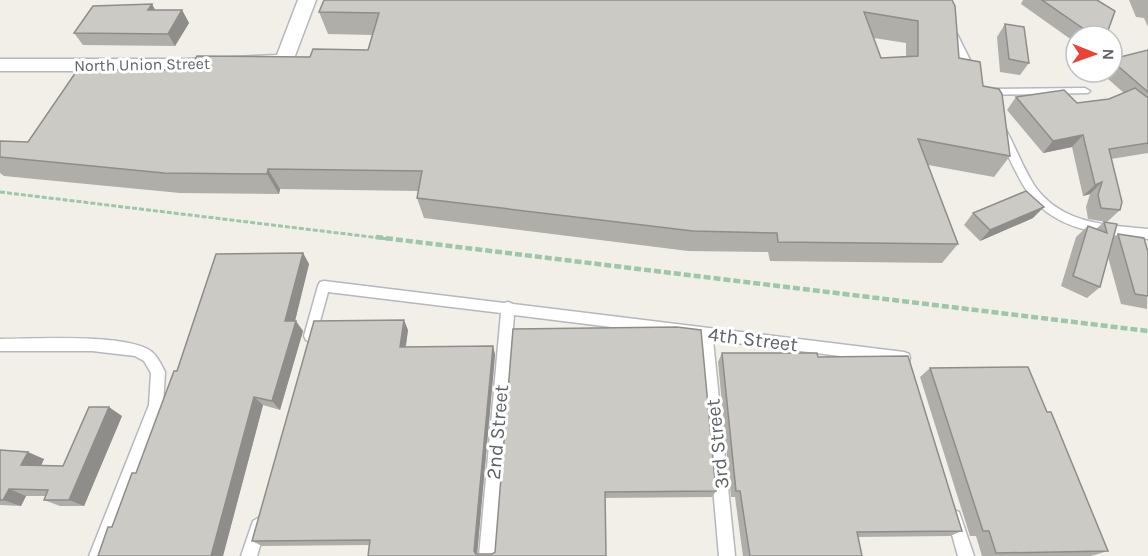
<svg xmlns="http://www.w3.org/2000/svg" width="1148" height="556" font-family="Karla,sans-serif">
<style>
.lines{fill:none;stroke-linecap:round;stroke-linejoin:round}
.lane-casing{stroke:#b5b8bc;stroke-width:3}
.street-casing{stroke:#b5b8bc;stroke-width:3}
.path-far1{stroke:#9cc7a9;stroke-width:3;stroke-dasharray:5 2;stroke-linecap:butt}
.path{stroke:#9cc7a9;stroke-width:4.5;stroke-dasharray:7 3;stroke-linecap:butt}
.lane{fill:#fff;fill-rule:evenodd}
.street{fill:#fff;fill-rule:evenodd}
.wall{fill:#afaea9;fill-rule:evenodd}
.shaded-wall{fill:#8f8d8a}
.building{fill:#cccac5;stroke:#8f8d8a;stroke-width:1.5;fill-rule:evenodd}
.labels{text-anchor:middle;stroke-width:6;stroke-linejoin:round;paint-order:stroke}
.far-street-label{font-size:16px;fill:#5f6368;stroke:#fff}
.street-label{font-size:20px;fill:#5f6368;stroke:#fff}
</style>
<rect width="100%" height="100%" fill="#f1efe8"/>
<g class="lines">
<defs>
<g id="lane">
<polygon points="952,31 957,34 976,72 974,74 971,75 966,72 947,34"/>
<polygon points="1085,88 1090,91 1088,93 985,95 980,92 985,89"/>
<path d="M1002,129L1006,130C1016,148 1023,168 1034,185C1061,224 1105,225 1148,229V239C1104,234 1054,232 1027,191C1015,173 1007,152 997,133Z"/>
<polygon points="324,281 504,303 508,302 513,304 904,352 909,354 910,358 909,362 904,364 713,340 735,556 719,556 700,338 514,315 495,556 479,556 501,313 328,292 316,336 314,340 310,342 306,340 304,336 318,286 320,282"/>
<path d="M0,339C32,339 129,333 152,352C158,357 162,366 165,372L163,405L105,556H89L149,405L151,373L144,361L135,356L92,351H0Z"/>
<polygon points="954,510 959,512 974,556 958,556 947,517 949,512"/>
<polygon points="258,518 263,521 266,526 257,556 241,556 253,521"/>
</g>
<polygon id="street" points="298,0 316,0 293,61 291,65 284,67 185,71 0,71 0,59 185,59 277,55"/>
</defs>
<use href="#lane" class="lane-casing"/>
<use href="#street" class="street-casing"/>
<polyline class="path-far1" points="0,192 388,239"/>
<polyline class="path" points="376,237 1148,331"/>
<use href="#lane" class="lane"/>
<use href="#street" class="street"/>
</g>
<g class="wall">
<path d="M952,0L959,58L983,86L1010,156L994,177L928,165L958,244L942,263L770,261L768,252L688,251L424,218L417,198L418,191L280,189L279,194L180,193L4,176L0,173V141L28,142L189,70L368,50L373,35L328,34L319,12ZM874,38L906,43V57L881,58Z"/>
<polygon points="1023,0 1097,0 1106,36 1076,36 1076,43 1021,4"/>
<polygon points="1129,0 1148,0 1148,27 1144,18 1136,17"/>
<polygon points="155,10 182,10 189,23 175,46 83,45 74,33"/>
<polygon points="1005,24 1029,63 1020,75 1000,72 997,37"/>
<polygon points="1148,50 1148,153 1111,159 1120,210 1107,222 1088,219 1086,207 1090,194 1083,196 1072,147 1043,153 1007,110 1016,97 1077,103 1109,99 1124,93 1100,72 1112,72 1112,59"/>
<polygon points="973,213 1033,218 980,241 964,225"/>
<polygon points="1104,222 1113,238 1118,234 1148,252 1147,309 1121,304 1108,257 1100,287 1087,298 1061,286 1076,237 1088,226 1096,229"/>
<polygon points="303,253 309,264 295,321 303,331 280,410 263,405 223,556 98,556 136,473 177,371"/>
<polygon points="513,329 716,491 712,497 605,498 606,556 368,556 369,545 262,546 252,541 408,330 406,347 493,346 495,355 477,554 492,554 495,552"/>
<polygon points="722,353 818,357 962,531 950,536 858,537 862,556 743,556 735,497 731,497 718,362"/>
<polygon points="930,368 1047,412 1108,551 1091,556 982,556 976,536 970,536 920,377"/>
<polygon points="122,416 84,506 60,506 44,500 46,496 26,496 21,506 0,505 0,450 44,459 41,466 63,466"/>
</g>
<g class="shaded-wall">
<polygon points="152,4 159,17 148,10"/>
<polygon points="182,10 189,23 175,46 168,34"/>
<polygon points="1083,135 1072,147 1043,153 1053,141"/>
<polygon points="268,169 280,189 279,194 267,174"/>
<polygon points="1102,182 1090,194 1083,196 1095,185"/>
<polygon points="1044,207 1033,218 980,241 990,230"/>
<polygon points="303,253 309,264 294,325 296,321 303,331 280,410 272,401 285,321"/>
<polygon points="404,320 408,330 404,356 400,347"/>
<polygon points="493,346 495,355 477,556 474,551"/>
<polygon points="254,397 263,405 223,556 211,556"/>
<polygon points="109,407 122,416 84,506 69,500"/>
<polygon points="28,452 44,459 38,472 21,465"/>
<polygon points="9,489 26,496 21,506 3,500"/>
</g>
<g class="building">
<path d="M324,0H952L955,6L959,58L980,62L983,86L999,89L1002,94L1010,156L918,139L958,244L778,242L777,233L693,231L417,198L422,171L268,169L267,174L164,173L0,157V141L28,142L78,69L189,70L197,56L310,57L313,49L368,50L379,13L319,12ZM864,12L918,21V56L881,58Z"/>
<polygon points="1042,0 1097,0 1115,11 1106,36 1094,36"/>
<polygon points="152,4 148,10 182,10 168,34 74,33 93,6"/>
<polygon points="1005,24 1024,27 1029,63 1009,59"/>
<polygon points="1148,50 1148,92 1112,61 1112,59"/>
<polygon points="1135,88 1148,98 1148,143 1109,149 1122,202 1120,210 1101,208 1098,195 1102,182 1095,185 1083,135 1053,141 1016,97 1064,90 1077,103 1109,99"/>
<polygon points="1026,191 1044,207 990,230 973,213"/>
<polygon points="1104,222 1117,224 1100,287 1073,276 1088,226 1107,233"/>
<polygon points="1118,234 1144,238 1148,252 1148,296 1135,294"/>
<polygon points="303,253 285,321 296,321 272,401 254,397 211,556 98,556 108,527 112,527 132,473 136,473 174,371 177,371 216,254"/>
<polygon points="404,320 400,347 493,346 474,551 476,554 492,554 495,552 513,329 677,327 701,330 716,491 605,492 606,556 368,556 370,540 252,541 314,321"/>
<polygon points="722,353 817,353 818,357 908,356 962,531 857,532 862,556 750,556 740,491 736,491"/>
<polygon points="1028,367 1047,412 1051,412 1108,551 996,553 989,531 983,531 930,368"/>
<polygon points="89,407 109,407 69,500 44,500 48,490 9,489 3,500 0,500 0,450 28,452 21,465 63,466"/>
</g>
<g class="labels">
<g class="far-street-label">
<text transform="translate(142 64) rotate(-1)" y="6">North Union Street</text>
</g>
<g class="street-label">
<text transform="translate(753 339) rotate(7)" y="7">4th Street</text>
<text transform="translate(497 432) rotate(-85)" y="7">2nd Street</text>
<text transform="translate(717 444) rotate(-96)" y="7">3rd Street</text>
</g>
</g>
<g transform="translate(1094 54) rotate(91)"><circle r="28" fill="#ffffff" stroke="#bfc1c3" stroke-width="1.5"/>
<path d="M0-4.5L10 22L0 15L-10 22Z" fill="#ea4335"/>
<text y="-9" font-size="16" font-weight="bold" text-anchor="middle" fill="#5f6368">N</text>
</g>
</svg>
